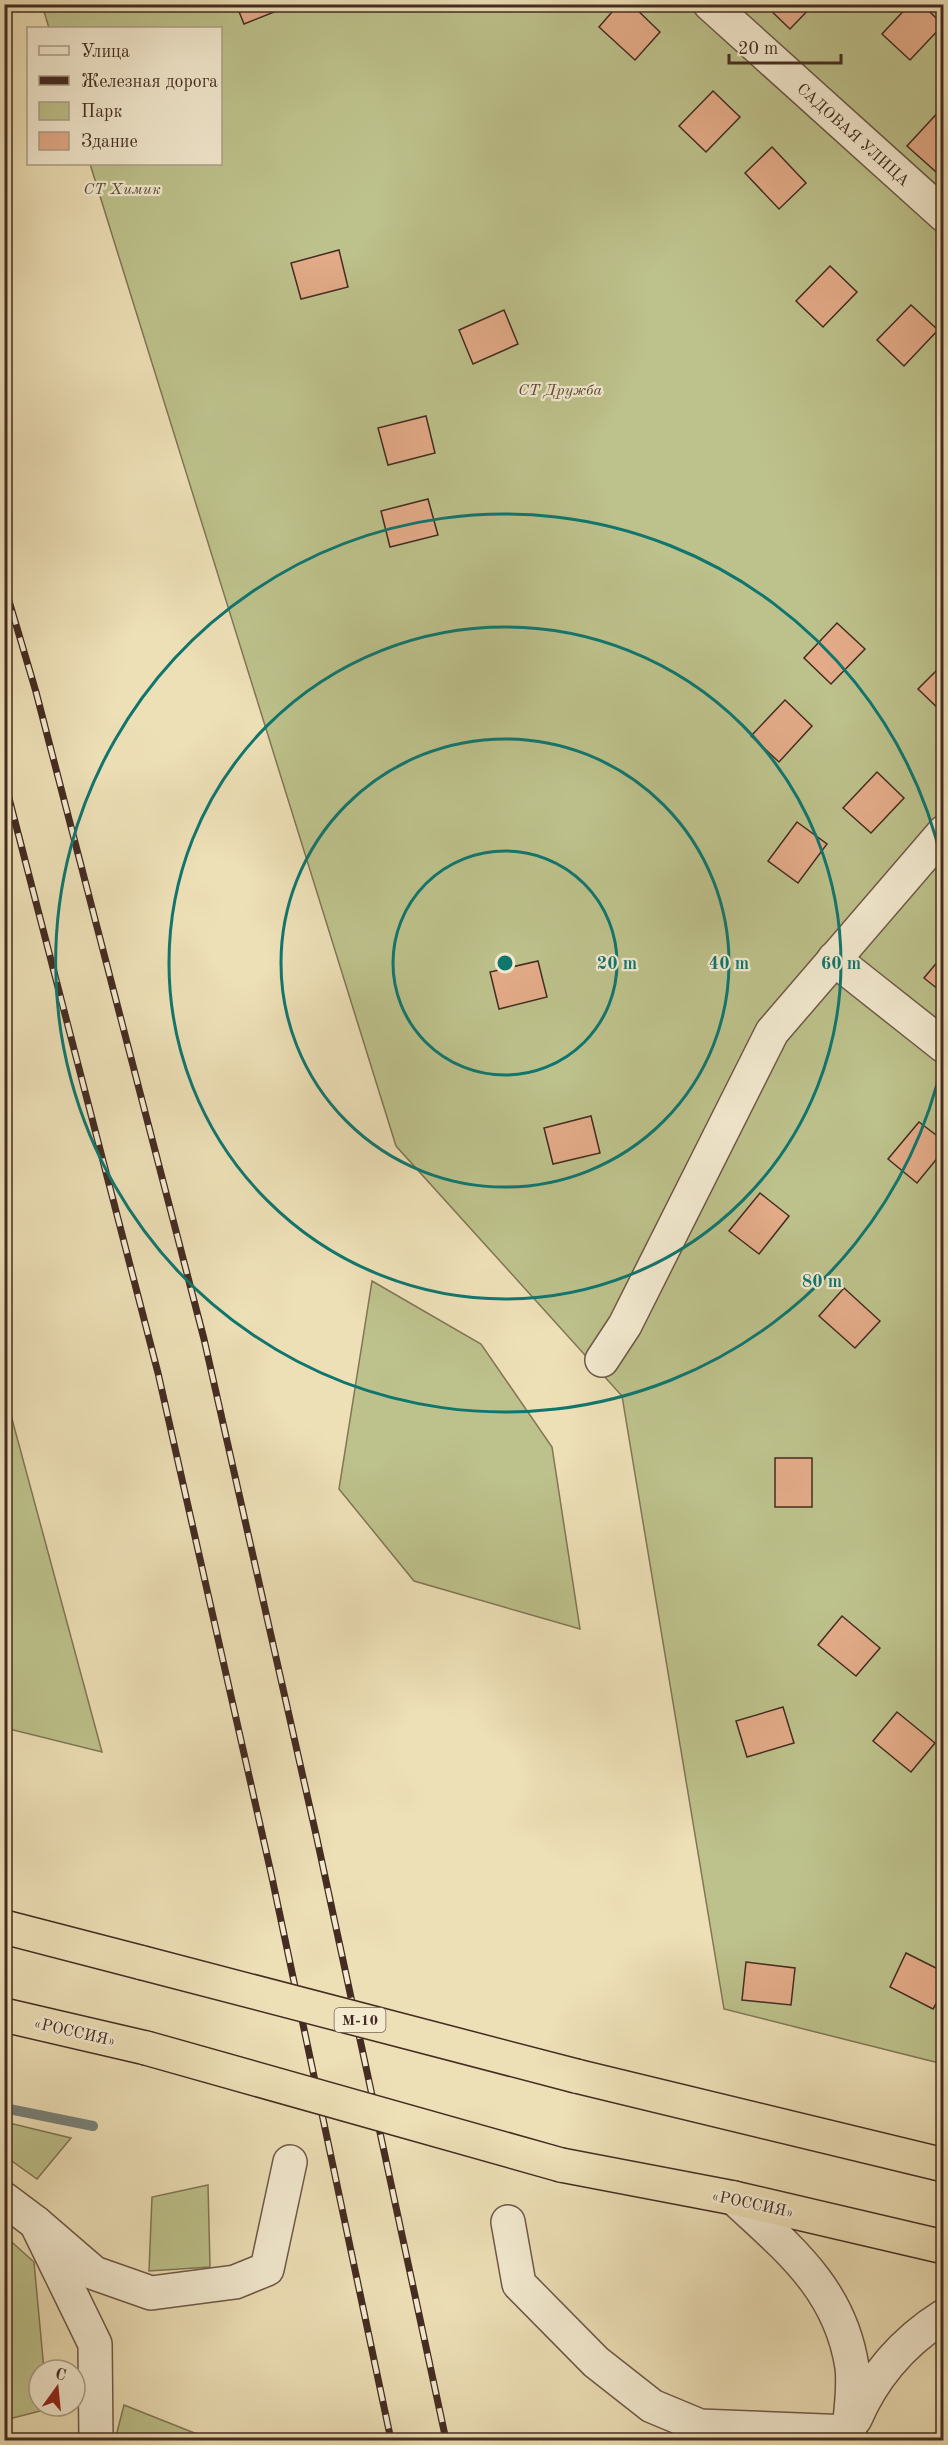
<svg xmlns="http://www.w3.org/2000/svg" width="948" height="2445" font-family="'Old Standard TT',serif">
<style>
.green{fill:#bdc18b;stroke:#807656;stroke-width:1.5}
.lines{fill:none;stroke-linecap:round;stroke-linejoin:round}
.stream{stroke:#78827a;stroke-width:10}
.building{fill:#e3ab88;stroke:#442c22;stroke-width:1.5}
.minor-casing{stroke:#6e5947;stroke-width:36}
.highway-casing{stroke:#442c22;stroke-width:36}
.minor{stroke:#f3ead0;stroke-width:33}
.highway{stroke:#eddfb6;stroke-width:33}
.rail-casing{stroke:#442c22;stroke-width:7}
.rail{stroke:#f3ead0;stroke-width:4.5;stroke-dasharray:14;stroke-linecap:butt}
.highway-bridge-casing{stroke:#442c22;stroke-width:36;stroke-linecap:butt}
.highway-bridge{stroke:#eddfb6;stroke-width:33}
.ring{fill:none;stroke:#0f766e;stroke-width:3}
.labels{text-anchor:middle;stroke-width:4.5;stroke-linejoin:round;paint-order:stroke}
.shield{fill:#f3ead0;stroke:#786556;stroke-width:1.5}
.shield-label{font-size:15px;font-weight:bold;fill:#442c22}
.street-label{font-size:16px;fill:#442c22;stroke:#f3ead0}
.park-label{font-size:16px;font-style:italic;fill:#5c4a37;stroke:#f3ead0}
.centre{fill:#0f766e;stroke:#f3ead0;stroke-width:3}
.ring-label{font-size:18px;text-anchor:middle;font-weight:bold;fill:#0f766e;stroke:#f3ead0;stroke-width:4.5;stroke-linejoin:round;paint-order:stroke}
</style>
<rect width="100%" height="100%" fill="#eddfb6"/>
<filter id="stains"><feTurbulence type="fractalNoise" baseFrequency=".00333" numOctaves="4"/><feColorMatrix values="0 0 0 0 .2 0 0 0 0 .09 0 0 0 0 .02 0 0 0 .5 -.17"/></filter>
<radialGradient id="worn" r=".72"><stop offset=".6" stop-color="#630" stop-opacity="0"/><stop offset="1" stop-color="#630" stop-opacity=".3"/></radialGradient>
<g class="green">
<polygon points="42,5 943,5 943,2064 724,2009 622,1396 396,1146 90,164 220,164 220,28 49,28"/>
<polygon points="372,1281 481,1344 552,1447 580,1629 414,1581 339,1489"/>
<polygon points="4,1393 5,1393 102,1752 5,1728"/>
<polygon points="5,2122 71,2138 37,2179 5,2156"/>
<polygon points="208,2185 210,2267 149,2271 152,2197"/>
<polygon points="5,2236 34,2262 44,2370 39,2370 39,2406 47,2406 48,2409 5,2420"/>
<polygon points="124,2405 212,2440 115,2440"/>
</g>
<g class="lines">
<polyline class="stream" points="4,2108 93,2126"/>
</g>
<g class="building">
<polygon points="236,4 288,4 289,6 244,24"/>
<polygon points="619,4 631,4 660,32 635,60 599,27"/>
<polygon points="764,4 814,4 790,29"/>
<polygon points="910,4 922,4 943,25 910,60 882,34"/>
<polygon points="713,91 740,117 706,152 679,126"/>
<polygon points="944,106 944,179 907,146"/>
<polygon points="772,147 806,183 779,209 745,173"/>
<polygon points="339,250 348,287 301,299 291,263"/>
<polygon points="830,266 857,292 823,327 796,301"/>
<polygon points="911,305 938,330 904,366 877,340"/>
<polygon points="504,310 518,344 473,364 459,330"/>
<polygon points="426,416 435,453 388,465 378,428"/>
<polygon points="428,499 438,535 390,547 381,511"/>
<polygon points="837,623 865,649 831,684 804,658"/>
<polygon points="944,663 944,714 918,689"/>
<polygon points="785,700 812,726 779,762 751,736"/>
<polygon points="877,772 904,798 871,833 843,808"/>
<polygon points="797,822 827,844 798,883 768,861"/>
<polygon points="944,954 944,994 924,978"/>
<polygon points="538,961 547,997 499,1009 490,972"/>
<polygon points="591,1116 600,1153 553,1164 544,1128"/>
<polygon points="919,1122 944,1141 944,1150 917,1183 888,1159"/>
<polygon points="760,1193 789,1216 759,1254 729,1231"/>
<polygon points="844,1288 880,1321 855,1348 819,1316"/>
<rect x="775" y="1458" width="37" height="49"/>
<polygon points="842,1616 880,1648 856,1676 818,1645"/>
<polygon points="783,1707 794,1743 747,1757 736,1721"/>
<polygon points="897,1712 935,1743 911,1772 873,1741"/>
<polygon points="906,1953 944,1972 944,1989 933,2009 890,1987"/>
<polygon points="746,1962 795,1968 791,2005 742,2000"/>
</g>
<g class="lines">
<defs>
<g id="minor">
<polyline points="710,4 944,215"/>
<polyline points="834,959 944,1046"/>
<polyline points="602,1360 625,1325 772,1032 944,832"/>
<path d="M734,2198C789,2249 840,2289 852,2367C855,2392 849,2416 849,2440"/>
<polyline points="4,2199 36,2223 95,2344 96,2440"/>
<polyline points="508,2222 519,2284 596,2362 652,2406 700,2426 849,2432"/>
<polyline points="36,2223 94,2273 151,2293 235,2282 267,2269 290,2162"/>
<path d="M855,2419C873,2377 904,2341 944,2316"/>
</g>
<g id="highway">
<polyline points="4,1927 143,1963"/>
<polyline points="4,2015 146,2048"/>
<polyline points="576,2076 944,2165"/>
<polyline points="561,2165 734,2198 944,2247"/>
</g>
</defs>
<use href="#minor" class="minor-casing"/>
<use href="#highway" class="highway-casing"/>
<use href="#minor" class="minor"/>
<use href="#highway" class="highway"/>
<defs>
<g id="rail">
<polyline points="4,584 36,692 204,1339 317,1839 446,2440"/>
<polyline points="4,779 158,1373 271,1873 391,2440"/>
</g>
</defs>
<use href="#rail" class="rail-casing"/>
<use href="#rail" class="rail"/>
<defs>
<g id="highway-bridge">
<polyline points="143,1963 576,2076"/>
<polyline points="146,2048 561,2165"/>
</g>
</defs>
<use href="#highway-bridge" class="highway-bridge-casing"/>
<use href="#highway-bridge" class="highway-bridge"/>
</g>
<g class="ring">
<circle cx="505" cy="963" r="112"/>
<circle cx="505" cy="963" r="224"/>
<circle cx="505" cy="963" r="336"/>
<path d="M943 1060A449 449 0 1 1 943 866"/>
</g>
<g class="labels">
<rect class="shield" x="334.5" y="2008" width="51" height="24" rx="4.5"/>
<g class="shield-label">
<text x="360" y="2025">М-10</text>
</g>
<g class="street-label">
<text transform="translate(854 134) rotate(42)" y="6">САДОВАЯ УЛИЦА</text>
<text transform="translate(75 2031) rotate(13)" y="6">«РОССИЯ»</text>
<text transform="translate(753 2203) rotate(12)" y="6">«РОССИЯ»</text>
</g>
<g class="park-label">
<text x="122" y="194">СТ Химик</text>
<text x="560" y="395">СТ Дружба</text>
</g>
</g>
<circle cx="505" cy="963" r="9" class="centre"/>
<g class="ring-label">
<text x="617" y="969">20 m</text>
<text x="729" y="969">40 m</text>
<text x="841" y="969">60 m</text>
<text x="822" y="1287">80 m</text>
</g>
<rect width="948" height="2445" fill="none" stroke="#eddfb6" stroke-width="24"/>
<rect x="6" y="6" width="936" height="2433" fill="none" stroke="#442c22" stroke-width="3"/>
<rect x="12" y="12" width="924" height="2421" fill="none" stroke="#442c22" stroke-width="1.5"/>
<rect x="27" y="27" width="195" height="138" fill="#f3ead0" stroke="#ad9e8a" stroke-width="1.5"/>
<rect x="39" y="46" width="30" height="9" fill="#f3ead0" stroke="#ad9e8a" stroke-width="1.5"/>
<text x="81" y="57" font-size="18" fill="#442c22">Улица</text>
<rect x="39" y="76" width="30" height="9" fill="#442c22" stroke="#ad9e8a" stroke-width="1.5"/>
<text x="81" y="87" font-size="18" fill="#442c22">Железная дорога</text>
<rect x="39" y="102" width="30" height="18" fill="#bdc18b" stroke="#ad9e8a" stroke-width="1.5"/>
<text x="81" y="117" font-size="18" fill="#442c22">Парк</text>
<rect x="39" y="132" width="30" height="18" fill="#e3ab88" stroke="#ad9e8a" stroke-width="1.5"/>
<text x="81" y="147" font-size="18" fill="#442c22">Здание</text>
<g transform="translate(57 2388) rotate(15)"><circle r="28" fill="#f3ead0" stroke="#ad9e8a" stroke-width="1.5"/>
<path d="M0-4.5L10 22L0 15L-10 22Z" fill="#8f2418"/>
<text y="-9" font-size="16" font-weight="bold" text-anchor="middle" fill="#442c22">С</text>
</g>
<path d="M729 54v9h112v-9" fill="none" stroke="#442c22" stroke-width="3"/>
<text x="738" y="54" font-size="18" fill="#442c22" stroke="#f3ead0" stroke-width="4.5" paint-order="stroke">20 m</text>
<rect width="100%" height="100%" filter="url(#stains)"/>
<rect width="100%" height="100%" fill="url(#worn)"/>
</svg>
